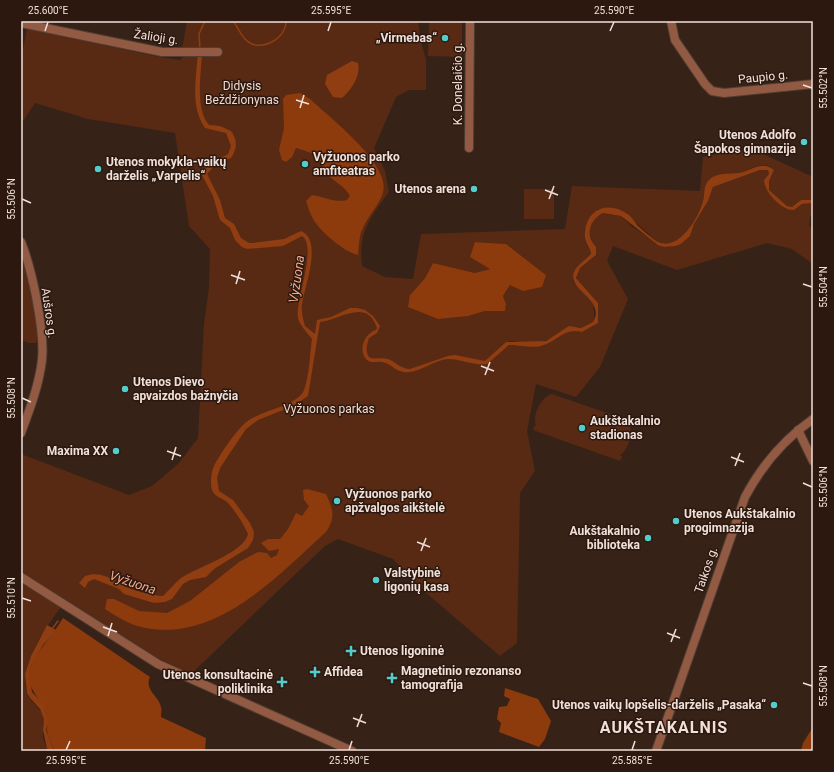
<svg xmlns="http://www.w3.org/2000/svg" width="834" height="772" font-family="Roboto,sans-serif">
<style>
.green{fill:#582a14;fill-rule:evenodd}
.forest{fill:#8d3a0d}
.water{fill:#8f3d11}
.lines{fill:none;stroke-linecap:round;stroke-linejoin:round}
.stream{stroke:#8f3d11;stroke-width:1.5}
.minor-casing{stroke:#513d33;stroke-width:10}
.minor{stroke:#925a42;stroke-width:8}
.ticks{fill:none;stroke:#efe1da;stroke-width:1.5}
.poi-dot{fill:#52cdcc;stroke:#2c180f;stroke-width:1.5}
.labels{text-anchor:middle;stroke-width:3;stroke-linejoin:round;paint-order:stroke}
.street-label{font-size:12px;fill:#efe1da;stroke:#2c180f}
.poi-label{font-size:12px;font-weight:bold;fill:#efe1da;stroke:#2c180f;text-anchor:start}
.park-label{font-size:12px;fill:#f2dacf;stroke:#2c180f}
.water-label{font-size:13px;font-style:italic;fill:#f1ab8d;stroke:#2c180f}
.district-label{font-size:16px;font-weight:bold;letter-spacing:1px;fill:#efe1da;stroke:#2c180f}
.neatline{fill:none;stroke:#efe1da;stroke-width:1.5}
.ticks-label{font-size:10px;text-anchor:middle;fill:#efe1da}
</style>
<rect width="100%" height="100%" fill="#372218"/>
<g class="green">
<path d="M187,21H418L420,38L426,60V90H409L396,97L374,148L385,171L389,192C370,218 358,232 362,266L385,277L413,279L421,234L565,229L572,186L700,191L703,157L750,148L813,177V200H801L792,207L787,206L769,190V181L774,170C765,161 755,167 746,171C734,176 717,170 708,181C703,187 705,194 703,201C698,219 678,253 656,241L628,215L598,209C590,219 581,229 586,243C588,248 591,249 591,254L575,270L573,281L593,304L595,321L581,328C564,324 558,337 544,341C534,345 520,341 509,341L504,349L509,345C522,345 538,346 550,342C563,336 566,327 582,332L598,323V303L576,278L580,268L596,255C593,238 580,225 603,213L621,216L631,226L664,247L681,244L690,236L694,224L708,201L713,187L760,170H768L769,175L764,180C767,195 779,208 794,210L802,204L813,203V215L810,217L809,226L813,229V264L792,249L767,243L677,270L613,246L607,261L628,299L600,367L576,397L536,384L527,431L535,471L520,493L517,643L500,656L425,592L393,559L338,539L325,546L191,674L156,657L21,571V454L129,495L152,486L179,463L198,438L204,324L209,287L210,249L189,226L175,133L88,119L35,103L21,124V59L27,29L159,57L180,60L190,51L182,49ZM475,242L506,244L546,275L510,285L503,296L506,304L505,311H485L468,316L410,295L425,278L433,263L475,273L490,269Z"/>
<polygon points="429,21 462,21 462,57 428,56"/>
<rect x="524" y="189" width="30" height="30"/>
<path d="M21,252C26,269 43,328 36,343H29L21,340Z"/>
<path d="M552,394L627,420C634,429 630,449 620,455L622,457L620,461L533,430L534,426H536C532,415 541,397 552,394Z"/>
<path d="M21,583L61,607C45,629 19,665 27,693C30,703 41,707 44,718C45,722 43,726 43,730C42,737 45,745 48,751H24L21,740Z"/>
</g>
<g class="forest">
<path d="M300,93L310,99C329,117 392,165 383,193C379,205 368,216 363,228C359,235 359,246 358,255C344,252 318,230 312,217C309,212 308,206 306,201L312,195C324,197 336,203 347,200L350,196C345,186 333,181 325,172C322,168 321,160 316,156C311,152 302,150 296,148L292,157L286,162L282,160L279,150L284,128L283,99L286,95Z"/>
<polygon points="475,242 506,244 546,275 542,287 523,291 510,285 503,296 506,304 505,311 485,311 468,316 438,319 408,307 410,295 425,278 433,263 475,273 490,269 470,257"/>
<path d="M307,489L326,494C333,509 336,517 326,532C275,578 211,649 134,625C124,621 114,615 105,609L107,599H114L139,611L167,613L190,601L239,562L258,552L267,553L271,558L277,555L279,549L269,551L261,543L268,539H280L288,529L296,513L302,516L309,506L304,500L303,490Z"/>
<path d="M63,618L150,677C144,690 159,696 161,707C162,709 161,714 161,717L206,738L205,751H54C52,744 48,737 47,731C46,728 49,725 48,722C48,702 21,689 31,666C39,648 53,635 63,618Z"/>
<polygon points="505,688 538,699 551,721 545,739 539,747 499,732 501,723 497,719 499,707 507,706 510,699 504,696"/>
<polygon points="813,727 813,751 801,751 803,743"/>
</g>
<g class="water">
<path d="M198,50H202C202,71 194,108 209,125L220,126L231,131C238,140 237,149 231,158L215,165L207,174L220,200L225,218L234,224L241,238L249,243H253L284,239L301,231C323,240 305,285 302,304C301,311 303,319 305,326L315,334L317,320L331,317L350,308H357L365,310L373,316L380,326L377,333L369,338C367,343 365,352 369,357C373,360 382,357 388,359C396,362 401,369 410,369L448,356L455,355L485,361L506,342L546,341L569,326L581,328L593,322C607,299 564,290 575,270C578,265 586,259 591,254C591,247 583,243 585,231C588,207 610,201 629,215C632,218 635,221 637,225C643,231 650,236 656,241C678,253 698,219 703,201C705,194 703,187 708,181C717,170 734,176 746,171C755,167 765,162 774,170L769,181V190L787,206L792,207L801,200H813V203L802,204L794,210C782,211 764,192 764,180L769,174L768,170H760L713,187L708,201L694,224L690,236L681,244L675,246L664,247L658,245L621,216L603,213C589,220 585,236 596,247V255L580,268L576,278L598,303V323L582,332C566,327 558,340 544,345C533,349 521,345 509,345L487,364C475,366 461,359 448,359C433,360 419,374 404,372C395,371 390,363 382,362C376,361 372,364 367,360C357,350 365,333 376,330L377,328C367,297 340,320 320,322L308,396L293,406L258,420L246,429L220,468L217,478L219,491L233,500L250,523L254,532L253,540L248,548L214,569L206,577L190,580L183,584L172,599L165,602L154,603L124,594L119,589L94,579L88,582L85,588L79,583L85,576C100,571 110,578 122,585C129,590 155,596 163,596C169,590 175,583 181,578C197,567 244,553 248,534C243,523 236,512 228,503C224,498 215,498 212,490C210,483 211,472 214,466C220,454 238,427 249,420C265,410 287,408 301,395C309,387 310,351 312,339C307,332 300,326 298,318C295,300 318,247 302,236L283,246L247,249L242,247L235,240L230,228L220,220L213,196L202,175L207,165L228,154L231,146L226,133L205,128C189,105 197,75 198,50Z"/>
<path d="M352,61L358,63C361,76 351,90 342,98L333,97L325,84L327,75Z"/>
<polygon points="47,625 56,630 43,645 31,666 29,674 32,692 43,704 47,715 49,722 46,730 54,751 48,751 47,749 43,730 44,719 40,709 30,698 27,693 25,674 31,656"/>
</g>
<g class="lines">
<g class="stream">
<path d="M233,21C239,28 241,38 250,43C264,51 287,37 286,21"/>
<polyline points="200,50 199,34 205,21"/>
<polyline points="52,629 58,621"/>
</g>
<defs>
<g id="minor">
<polyline points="671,21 675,40 705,84 712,91 724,93 813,84"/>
<polyline points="21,23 162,52 218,52"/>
<polyline points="469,148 470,21"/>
<path d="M21,242C32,269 45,331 42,360C39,385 30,409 21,433"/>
<polyline points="798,430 813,461"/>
<polyline points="21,577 158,664 352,751"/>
<path d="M656,751L745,497C762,465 783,440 813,419"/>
</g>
</defs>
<use href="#minor" class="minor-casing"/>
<use href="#minor" class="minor"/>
</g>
<path class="ticks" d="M45,31L48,22M328,31L331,22M610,31L614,22M803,85L812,88M296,100L309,104M300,108L304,95M545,190L558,195M22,199L31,203M549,199L554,186M231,275L245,280M236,284L240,271M803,284L812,287M481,366L494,371M485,375L490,362M22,398L31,402M167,451L181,456M731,457L744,462M172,460L176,447M735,466L740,453M803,483L812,487M417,542L430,547M421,551L426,538M22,598L31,601M103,627L117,632M667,633L680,638M108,636L112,623M671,642L676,629M803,683L812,686M353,718L366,723M357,727L362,714M66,750L70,741M349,750L352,741M632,750L635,741"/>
<g class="poi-dot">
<circle cx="445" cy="38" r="4"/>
<circle cx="804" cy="142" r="4"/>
<circle cx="305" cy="164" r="4"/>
<circle cx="98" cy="169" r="4"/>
<circle cx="474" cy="189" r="4"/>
<circle cx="125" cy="389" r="4"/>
<circle cx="582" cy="428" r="4"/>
<circle cx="116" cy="451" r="4"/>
<circle cx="337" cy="501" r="4"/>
<circle cx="676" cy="521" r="4"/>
<circle cx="648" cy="538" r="4"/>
<circle cx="376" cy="580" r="4"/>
<path d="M349 645h4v4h4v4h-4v4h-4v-4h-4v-4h4z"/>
<path d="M313 666h4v4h4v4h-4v4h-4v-4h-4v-4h4z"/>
<path d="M390 672h4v4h4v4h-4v4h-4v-4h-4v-4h4z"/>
<path d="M280 676h4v4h4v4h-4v4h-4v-4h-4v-4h4z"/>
<circle cx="774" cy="705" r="4"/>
</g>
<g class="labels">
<g class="street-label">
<text transform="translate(156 37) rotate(8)" y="4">Žalioji g.</text>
<text transform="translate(763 77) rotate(-6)" y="4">Paupio g.</text>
<text transform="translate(458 84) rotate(-90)" y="4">K. Donelaičio g.</text>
<text transform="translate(49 313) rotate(82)" y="4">Aušros g.</text>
<text transform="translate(706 570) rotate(-71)" y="4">Taikos g.</text>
</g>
<g class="poi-label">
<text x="437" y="42" text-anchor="end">„Virmebas“</text>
<text x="796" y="139" text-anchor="end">Utenos Adolfo<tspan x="796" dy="14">Šapokos gimnazija</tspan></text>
<text x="313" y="161">Vyžuonos parko<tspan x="313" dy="14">amfiteatras</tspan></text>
<text x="106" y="166">Utenos mokykla-vaikų<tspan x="106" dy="14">darželis „Varpelis“</tspan></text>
<text x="466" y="193" text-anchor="end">Utenos arena</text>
<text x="133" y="386">Utenos Dievo<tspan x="133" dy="14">apvaizdos bažnyčia</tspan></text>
<text x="590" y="425">Aukštakalnio<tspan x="590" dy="14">stadionas</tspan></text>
<text x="108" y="455" text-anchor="end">Maxima XX</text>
<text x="345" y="498">Vyžuonos parko<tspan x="345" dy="14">apžvalgos aikštelė</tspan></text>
<text x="684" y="518">Utenos Aukštakalnio<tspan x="684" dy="14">progimnazija</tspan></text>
<text x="640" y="535" text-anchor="end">Aukštakalnio<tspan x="640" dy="14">biblioteka</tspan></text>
<text x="384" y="577">Valstybinė<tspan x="384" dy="14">ligonių kasa</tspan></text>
<text x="360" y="655">Utenos ligoninė</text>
<text x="401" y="675">Magnetinio rezonanso<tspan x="401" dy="14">tamografija</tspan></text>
<text x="324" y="676">Affidea</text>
<text x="273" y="679" text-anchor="end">Utenos konsultacinė<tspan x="273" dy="14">poliklinika</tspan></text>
<text x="766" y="709" text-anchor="end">Utenos vaikų lopšelis-darželis „Pasaka“</text>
</g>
<g class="park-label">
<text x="242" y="90">Didysis<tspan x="242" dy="14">Beždžionynas</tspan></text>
<text x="329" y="413">Vyžuonos parkas</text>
</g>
<g class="water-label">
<text transform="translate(296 279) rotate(-82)" y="5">Vyžuona</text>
<text transform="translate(133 582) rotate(19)" y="5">Vyžuona</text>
</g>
<g class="district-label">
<text x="664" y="733">AUKŠTAKALNIS</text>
</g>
</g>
<rect width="834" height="772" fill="none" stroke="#2c180f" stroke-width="44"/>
<rect x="22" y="22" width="790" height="728" class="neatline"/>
<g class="ticks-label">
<text x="48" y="14">25.600°E</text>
<text x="331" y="14">25.595°E</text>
<text x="614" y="14">25.590°E</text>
<text transform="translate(823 88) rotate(-90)" y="4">55.502°N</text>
<text transform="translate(11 199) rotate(-90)" y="4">55.506°N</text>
<text transform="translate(823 287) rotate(-90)" y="4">55.504°N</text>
<text transform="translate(11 398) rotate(-90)" y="4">55.508°N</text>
<text transform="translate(823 487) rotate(-90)" y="4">55.506°N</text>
<text transform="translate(11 598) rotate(-90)" y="4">55.510°N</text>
<text transform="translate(823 686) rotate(-90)" y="4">55.508°N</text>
<text x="66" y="764">25.595°E</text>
<text x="349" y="764">25.590°E</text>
<text x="632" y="764">25.585°E</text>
</g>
</svg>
